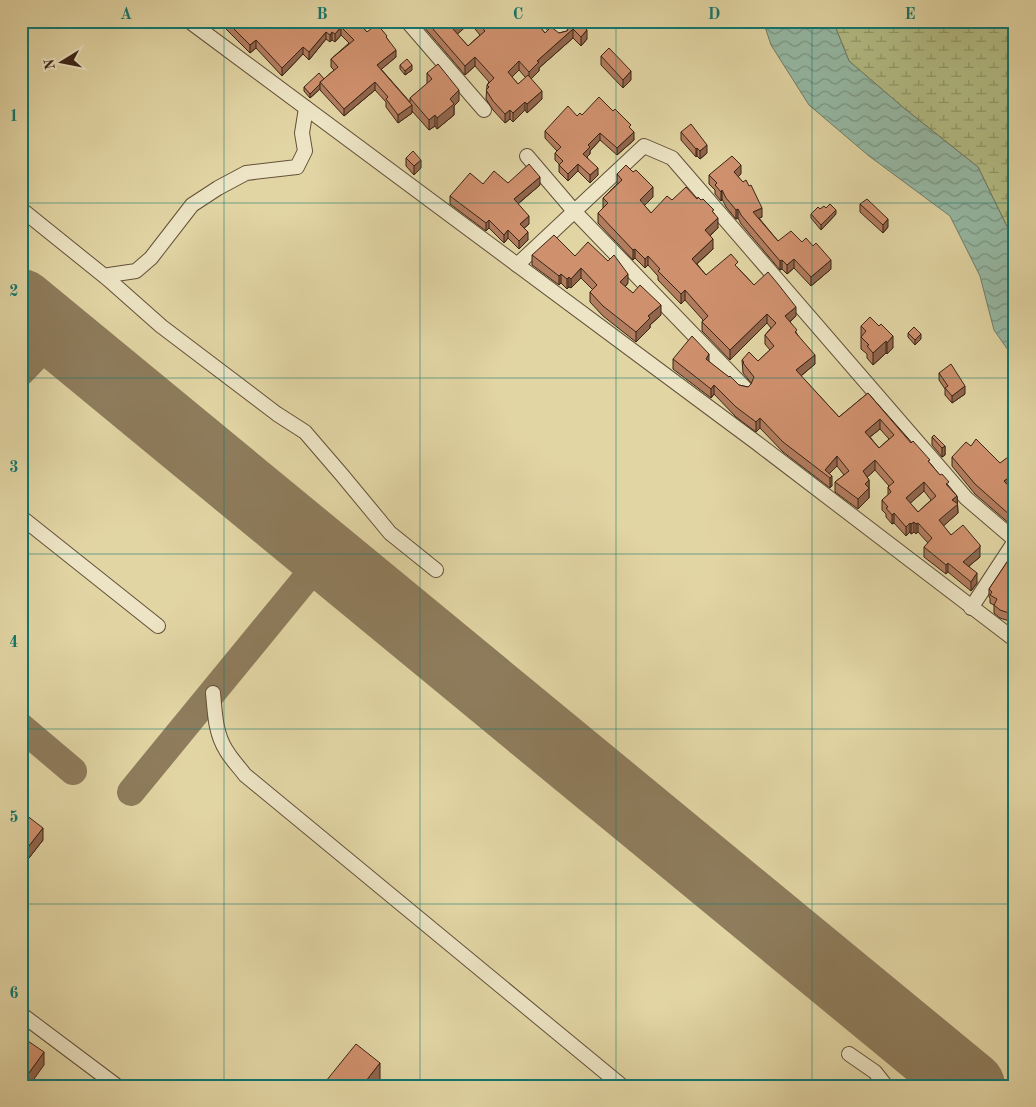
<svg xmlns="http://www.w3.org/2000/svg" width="1036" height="1107" font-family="'Old Standard TT',serif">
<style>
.wetland{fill:url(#wetland-marsh);stroke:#76704e}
.water{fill:url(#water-waves);stroke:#707d6b}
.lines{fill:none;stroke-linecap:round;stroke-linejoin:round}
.taxiway{stroke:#8e7c5c;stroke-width:28}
.runway{stroke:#8e7c5c;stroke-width:70}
.minor-casing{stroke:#635039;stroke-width:16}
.minor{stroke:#ece4c4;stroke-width:14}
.wall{fill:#b27c5e;stroke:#392415;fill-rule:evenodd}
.shaded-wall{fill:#91654c;stroke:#392415}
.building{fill:#cf906d;stroke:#392415;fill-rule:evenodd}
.grid{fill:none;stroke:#0f766e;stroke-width:1;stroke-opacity:0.55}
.neatline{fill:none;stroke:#0f766e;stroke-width:2}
.grid-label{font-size:16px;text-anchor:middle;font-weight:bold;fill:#0f766e}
</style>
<defs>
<pattern id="wetland-marsh" width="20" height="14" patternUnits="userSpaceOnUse" patternTransform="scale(1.25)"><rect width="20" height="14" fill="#b3bd86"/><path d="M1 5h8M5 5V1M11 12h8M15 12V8" fill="none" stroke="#93996c"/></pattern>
<pattern id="water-waves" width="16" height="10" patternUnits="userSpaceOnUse" patternTransform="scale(1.25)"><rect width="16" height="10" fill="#95b9a5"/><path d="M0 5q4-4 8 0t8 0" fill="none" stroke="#7b9685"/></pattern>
</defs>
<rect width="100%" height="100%" fill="#e2d5a4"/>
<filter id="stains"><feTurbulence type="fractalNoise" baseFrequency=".004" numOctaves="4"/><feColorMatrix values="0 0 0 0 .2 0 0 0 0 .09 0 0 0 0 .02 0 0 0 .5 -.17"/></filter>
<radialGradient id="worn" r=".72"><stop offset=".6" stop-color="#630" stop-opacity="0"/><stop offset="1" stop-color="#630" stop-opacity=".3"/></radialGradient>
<polygon class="wetland" points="833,21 1015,21 1015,243 978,167 905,109 849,61"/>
<polygon class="water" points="763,21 833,21 849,61 905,109 978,167 1015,243 1015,360 994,330 980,276 950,216 869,156 809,105 771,45"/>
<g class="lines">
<g class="taxiway">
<polyline points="21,372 57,334"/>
<polyline points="21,727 73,771"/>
<polyline points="131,792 326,554"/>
</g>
<polyline class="runway" points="21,304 970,1086"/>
<defs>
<g id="minor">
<polyline points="189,21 757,443 1015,640"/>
<polyline points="407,21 484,110"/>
<polyline points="549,21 561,33"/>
<polyline points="527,156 574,211 745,388"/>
<polyline points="21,209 108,279 161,326 277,414 305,432 342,475 390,533 436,570"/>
<polyline points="517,265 644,146 672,158 966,498 1015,540"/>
<polyline points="108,279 109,275 136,271 151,258 192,205 218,188 246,173 297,167 305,151 302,133 306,108"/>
<polyline points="21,517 158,626"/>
<polyline points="971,608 1015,541"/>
<path d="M213,693C215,712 215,733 226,750C231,759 239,767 245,775L622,1086"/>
<polyline points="21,1014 117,1086"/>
<polyline points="849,1054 875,1072 886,1086"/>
</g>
</defs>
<use href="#minor" class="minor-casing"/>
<use href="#minor" class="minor"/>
</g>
<g class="wall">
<polygon points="218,21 270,21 275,25 357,21 367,32 387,38 396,57 381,69 410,102 410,98 427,84 427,73 459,101 454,106 454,115 437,129 435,126 429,130 412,111 412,113 398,123 386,107 386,102 375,90 344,116 320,90 320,89 310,98 304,91 304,87 324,79 334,70 331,67 331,59 349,43 341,35 335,42 332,40 330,42 326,39 309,60 303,54 282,76 256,48 250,53"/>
<path d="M423,21H443L445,22L446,21H535L545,33H559L567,31L568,29L561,21H577L587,39L581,46L573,38L539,68V71L531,79L542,99L527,113L525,110L513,122L510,119L505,123L493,110L486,99L487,85L489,82L475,66L465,75L423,26ZM470,23L480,35L468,46L457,34ZM519,70L526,78L518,84L512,77Z"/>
<polygon points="601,56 631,80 623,88 601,65"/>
<polygon points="400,65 412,70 405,75 400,69"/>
<polygon points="582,115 631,129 634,140 617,155 600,140 590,151 590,154 587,157 598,175 590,183 578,171 568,181 559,172 559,164 555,160 555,153 557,151 545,138 545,131 577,116"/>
<polygon points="681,132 707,153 700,159 697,156 696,157 681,140"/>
<polygon points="406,158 421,168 414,175 406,166"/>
<path d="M617,174L653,197L644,205L651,213L672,200L697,199L714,213L718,228L710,236L713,249L697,264L706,275L738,268L754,285L796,316L790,322L815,364L801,376L839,417L868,393L930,463L957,496L958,513L943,526L951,535L980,557L969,566L977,583L971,591L948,572L946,574L924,557V547L928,543L918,532L916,534L914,532L911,534L910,532L906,536L894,523L892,524L886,517V514L882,510V500L888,495V487L889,486L875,470L867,477L869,480V498L858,509L835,492V482L844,475L837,466L829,474L832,486L830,488L783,452L760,428L756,432L736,417L714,394L711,398L673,369V359L709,362L739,385L748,387L752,384L743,373L742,360L758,361L770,350L765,344V335L771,328L767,323L730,360L702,331V322L703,320L685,300L681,304L658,280V276L648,265L645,268L635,258L633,260L598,223V213L603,208V198L617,184ZM880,429L889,439L879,448L870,437ZM924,491L931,500L918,512L910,503Z"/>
<polygon points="741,174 738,176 762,217 759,218 778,241 802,242 831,269 811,286 794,268 787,274 782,269 780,270 741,224 738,218 736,219 726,207 722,199 721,201 715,194 715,190 709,184 709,175"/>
<polygon points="508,183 540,185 518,204 529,224 524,228 528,240 519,249 508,238 504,243 489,228 486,231 450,204 450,196 483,184"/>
<polygon points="860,204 888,227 883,233 860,212"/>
<polygon points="826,208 836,214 821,230 811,218 811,214"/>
<polygon points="532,255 575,256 628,283 625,287 661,315 650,325 650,328 636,342 603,316 590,302 590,292 593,290 581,278 571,288 569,287 567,289 561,283 559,285 532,265"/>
<polygon points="861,326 879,326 893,348 887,354 886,353 873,365 867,358 867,354 861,349"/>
<polygon points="908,333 921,339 915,345 908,337"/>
<polygon points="939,373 965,394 952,403 945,395 945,389 939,380"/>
<polygon points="932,437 945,446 945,455 942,457 932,445"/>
<polygon points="952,457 1009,487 1015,493 1015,523 1011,525 975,494 952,466"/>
<polygon points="1015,550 1015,623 1000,618 994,613 994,605 990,603 990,598 989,597 989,589"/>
<polygon points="21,821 43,840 25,863 22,861 21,861"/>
</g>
<g class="shaded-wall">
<polygon points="462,21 470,21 470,23 453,38 453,29"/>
<polygon points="341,27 341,35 335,42 335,34"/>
<polygon points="573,29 573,38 539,68 539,71 529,81 529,72 537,61"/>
<polygon points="587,30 587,39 581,46 581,37"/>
<polygon points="326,32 326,39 309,60 309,52"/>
<polygon points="332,32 332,40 330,42 330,35"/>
<polygon points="256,40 256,48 250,53 250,45"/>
<polygon points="303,47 303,54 282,76 282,68"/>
<polygon points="396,50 396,57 377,73 377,65"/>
<polygon points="475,57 475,66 465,75 465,66"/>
<polygon points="519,61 519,70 508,81 508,72"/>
<polygon points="412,65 412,70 405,75 405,71"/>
<polygon points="631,71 631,80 623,88 623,80"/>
<polygon points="375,82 375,90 344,116 344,109"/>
<polygon points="320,84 320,89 310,98 310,94"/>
<polygon points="459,90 459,101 454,106 454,115 437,129 437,118 450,99"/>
<polygon points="542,91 542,99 527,113 527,104"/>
<polygon points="525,102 525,110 513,122 513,113"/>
<polygon points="412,105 412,113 398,123 398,115"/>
<polygon points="510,110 510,119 505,123 505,114"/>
<polygon points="435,115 435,126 429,130 429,120"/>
<polygon points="634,132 634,140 617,155 617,148"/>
<polygon points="600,133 600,140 590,151 590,154 583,161 583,154 588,145"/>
<polygon points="707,145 707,153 700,159 700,151"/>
<polygon points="697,148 697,156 696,157 696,149"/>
<polygon points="421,160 421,168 414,175 414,166"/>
<polygon points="578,164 578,171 568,181 568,174"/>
<polygon points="741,165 741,174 734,181 734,172"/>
<polygon points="598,168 598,175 590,183 590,175"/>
<polygon points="540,177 540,185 514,207 514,199"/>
<polygon points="653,187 653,197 640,210 640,200"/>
<polygon points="722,190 722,199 721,201 721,192"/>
<polygon points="762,208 762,217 753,221 753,212"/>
<polygon points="738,209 738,218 736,219 736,210"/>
<polygon points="836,210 836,214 821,230 821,225"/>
<polygon points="529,216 529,224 520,232 520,224"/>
<polygon points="718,218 718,228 705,240 705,230"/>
<polygon points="888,219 888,227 883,233 883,225"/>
<polygon points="489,220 489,228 486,231 486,223"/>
<polygon points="508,230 508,238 504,243 504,235"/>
<polygon points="528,232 528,240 519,249 519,241"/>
<polygon points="713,239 713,249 692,268 692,259"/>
<polygon points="635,249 635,258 633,260 633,250"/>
<polygon points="648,256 648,265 645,268 645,259"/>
<polygon points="794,259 794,268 787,274 787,265"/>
<polygon points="782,260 782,269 780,270 780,261"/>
<polygon points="831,260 831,269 811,286 811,277"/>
<polygon points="581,268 581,278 571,288 571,279"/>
<polygon points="561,274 561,283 559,285 559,276"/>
<polygon points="628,274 628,283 620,292 620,282"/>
<polygon points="569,277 569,287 567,289 567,279"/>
<polygon points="685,290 685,300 681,304 681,294"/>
<polygon points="661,305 661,315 650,325 650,328 636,342 636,332 648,316"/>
<polygon points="796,307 796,316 785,326 785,316"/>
<polygon points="767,314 767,323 730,360 730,350"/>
<polygon points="921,334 921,339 915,345 915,340"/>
<polygon points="893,336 893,348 887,354 887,343"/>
<polygon points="886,341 886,353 873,365 873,353"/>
<polygon points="709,354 709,364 706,359"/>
<polygon points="815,355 815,364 796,380 796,370"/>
<polygon points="714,385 714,394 711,398 711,389"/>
<polygon points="965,386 965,394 952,403 952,396"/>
<polygon points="760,418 760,428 756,432 756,422"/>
<polygon points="880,419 880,429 865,441 865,432"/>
<polygon points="945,446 945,455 942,457 942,448"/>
<polygon points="837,456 837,466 827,476 825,470"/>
<polygon points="875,460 875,470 863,481 863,471"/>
<polygon points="1015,473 1015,482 1004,490 1004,481"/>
<polygon points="832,476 832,486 830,488 830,478"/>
<polygon points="869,480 869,498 858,509 858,499 865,484"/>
<polygon points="924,482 924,491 906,507 906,498"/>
<polygon points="957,496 958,513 939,530 939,520 952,500"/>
<polygon points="894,513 894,523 892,524 892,515"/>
<polygon points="1015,513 1015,523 1011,525 1011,516"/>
<polygon points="914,522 914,532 911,534 911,524"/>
<polygon points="910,523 910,532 906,536 906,527"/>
<polygon points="918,523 918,532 916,534 916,524"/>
<polygon points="980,545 980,557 963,571 963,562"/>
<polygon points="948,563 948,572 946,574 946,565"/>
<polygon points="977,573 977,583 971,591 971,582"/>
<polygon points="43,828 43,840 25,863 25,851"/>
<polygon points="44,1052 44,1065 29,1086 21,1086 21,1084"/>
<polygon points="380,1063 380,1080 375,1086 362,1086"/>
</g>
<g class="building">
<polygon points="226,21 270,21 275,25 279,21 357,21 367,32 377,24 387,36 386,37 396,50 377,65 412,105 398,115 386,99 388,97 375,82 344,109 320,82 338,67 331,59 354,40 341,27 335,34 332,32 330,35 326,32 309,52 303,47 282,68 256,40 250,45"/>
<polygon points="426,21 443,21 445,22 446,21 462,21 453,29 468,46 485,31 476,21 535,21 545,33 551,27 559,33 567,31 569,27 569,21 577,21 587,30 581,37 573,29 537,61 539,62 529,72 519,61 508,72 518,84 528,75 542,91 527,104 525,102 513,113 510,110 505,114 493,101 486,90 489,87 487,85 494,78 475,57 465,66"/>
<polygon points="609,48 631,71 623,80 601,56"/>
<polygon points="407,59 412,65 405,71 400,65"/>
<polygon points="438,64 459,90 450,99 454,104 437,118 435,115 429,120 410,98 432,79 427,73"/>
<polygon points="319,73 324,79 320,82 320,84 310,94 304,87"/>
<polygon points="599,97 613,111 615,109 631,125 629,127 634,132 617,148 600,133 588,145 590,147 583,154 598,168 590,175 578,164 568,174 559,165 563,161 555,153 561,147 545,131 568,106 577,116 580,113 582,115"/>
<polygon points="691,124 707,145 700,151 697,148 696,149 681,132"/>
<polygon points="413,151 421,160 414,166 406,158"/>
<polygon points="732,156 741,165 734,172 743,182 746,180 749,186 751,185 762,208 753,212 778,241 791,231 802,242 806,238 813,246 816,243 831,260 811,277 794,259 787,265 782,260 780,261 741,215 738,209 736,210 726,198 722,190 721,192 715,185 717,183 709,175"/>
<polygon points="529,164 540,177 514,199 529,216 520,224 528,232 519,241 508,230 504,235 489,220 486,223 450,196 470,173 483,184 494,171 508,183"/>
<path d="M626,165L633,172L636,170L653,187L640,200L651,213L667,196L672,200L686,187L697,199L698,197L701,200L703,199L714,210L712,211L718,218L705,230L713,239L692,259L706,275L731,254L738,262L735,265L754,285L768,272L778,284L796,307L785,316L797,330L795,332L815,355L796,370L839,417L868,393L911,443L913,441L930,460L928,461L940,475L942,474L949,482L946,484L957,496L952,500L958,504L939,520L951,535L963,525L980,545V547L963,562L977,573L971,582L948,563L946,565L924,547L932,538L918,523L916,524L914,522L911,524L910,523L906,527L894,513L892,515L886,508L888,507L882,500L891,492L888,487L894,482L875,460L863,471L869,480L865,484L869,488L858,499L835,482L849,471L837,456L825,470L832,476L830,478L783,442L760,418L756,422L736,407L714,385L711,389L673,359L692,336L709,354L706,359L729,377L730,376L739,385L748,387L751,384L754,377L743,363L744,362L742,360L749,352L758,361L774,346L765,335L776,323L767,314L730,350L702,322L708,316L685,290L681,294L658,271L660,269L648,256L645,259L635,249L633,250L598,213L608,203L603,198L622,180L617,174ZM880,419L894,435L879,448L865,432ZM924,482L936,496L918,512L906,498Z"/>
<polygon points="867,199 888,219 883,225 860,204"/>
<polygon points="830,204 836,210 821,225 811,214 818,207 820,209 824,206 826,208"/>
<polygon points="554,235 575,256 588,242 608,261 614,255 628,274 620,282 633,293 640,285 661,305 648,316 650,318 636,332 603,306 590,292 597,285 581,268 571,279 569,277 567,279 561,274 559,276 532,255"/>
<polygon points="870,317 879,326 881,324 893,336 887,343 886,341 873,353 867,346 869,345 861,337 866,331 861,326"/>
<polygon points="914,327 921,334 915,340 908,333"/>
<polygon points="951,364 965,386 952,396 945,388 948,386 939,373"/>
<polygon points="934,435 945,446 942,448 932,437"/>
<polygon points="976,439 1000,463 1012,454 1015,457 1015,473 1004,481 1015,493 1015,513 1011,516 975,484 952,457 966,442 971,446"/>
<polygon points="1015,550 1015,615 1000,610 994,605 997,599 990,595 992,592 989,589"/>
<polygon points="26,815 43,828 25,851 22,849 21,849 21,821"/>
<polygon points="25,1039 44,1052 21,1084 21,1044"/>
<polygon points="356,1044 380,1063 362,1086 322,1086"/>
</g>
<path class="grid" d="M224,21V1086M420,21V1086M616,21V1086M812,21V1086M21,203H1015M21,378H1015M21,554H1015M21,729H1015M21,904H1015"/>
<rect width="1036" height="1107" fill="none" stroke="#e2d5a4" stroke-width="55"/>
<g transform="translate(62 62) rotate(260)" stroke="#ece4c4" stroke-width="4" paint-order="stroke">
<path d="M0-4L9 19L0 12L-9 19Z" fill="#392415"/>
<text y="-8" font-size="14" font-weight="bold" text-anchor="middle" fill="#392415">N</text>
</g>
<rect x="28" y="28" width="980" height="1052" class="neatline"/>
<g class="grid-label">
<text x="126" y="19">A</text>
<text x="322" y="19">B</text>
<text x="518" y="19">C</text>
<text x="714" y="19">D</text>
<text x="910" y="19">E</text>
<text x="14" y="121">1</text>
<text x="14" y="296">2</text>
<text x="14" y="472">3</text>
<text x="14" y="647">4</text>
<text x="14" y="822">5</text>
<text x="14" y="998">6</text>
</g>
<rect width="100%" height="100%" filter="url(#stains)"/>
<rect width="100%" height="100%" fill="url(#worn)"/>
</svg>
